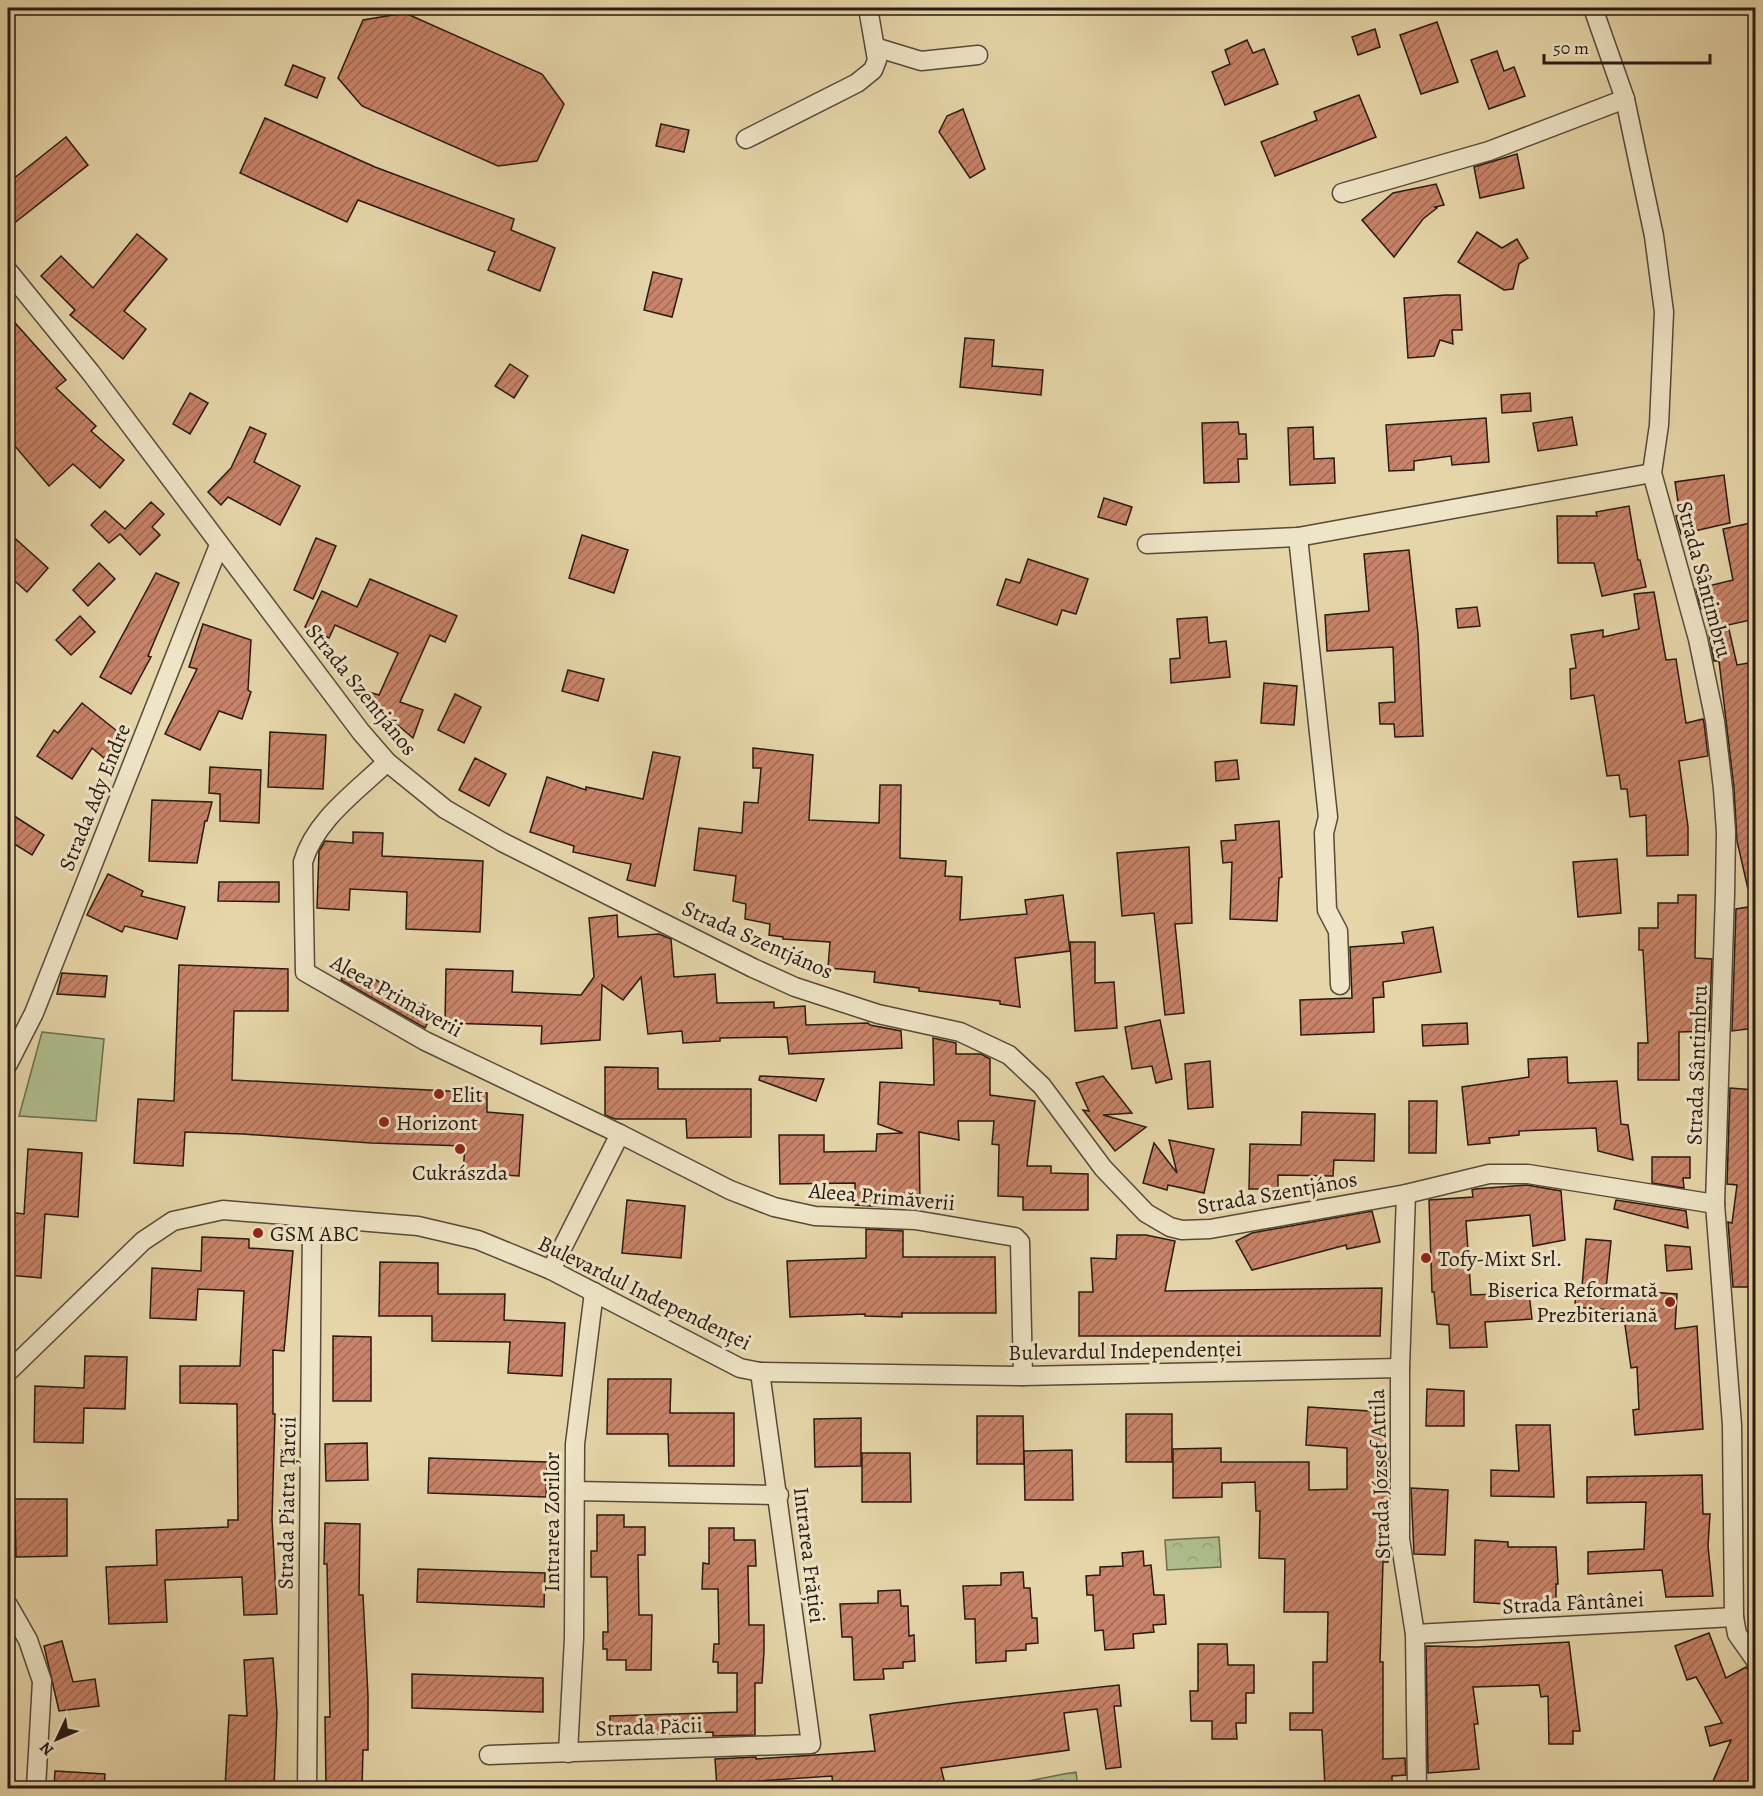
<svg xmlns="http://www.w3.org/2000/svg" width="1763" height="1796" font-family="Alegreya,serif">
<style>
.cemetery{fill:url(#cemetery-stones);stroke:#6c6c4f;stroke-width:1.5}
.park{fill:url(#park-crowns);stroke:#6c6c4f;stroke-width:1.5}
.pitch{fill:#afbe8c;stroke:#6c6c4f;stroke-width:1.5}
.building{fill:url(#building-hatch);stroke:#291a12;stroke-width:1.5}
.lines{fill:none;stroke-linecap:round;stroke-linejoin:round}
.street-casing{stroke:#584938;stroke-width:21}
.street{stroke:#eee4c6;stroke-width:18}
.poi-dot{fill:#8f2418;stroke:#eee4c6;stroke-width:2}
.labels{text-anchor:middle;stroke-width:6;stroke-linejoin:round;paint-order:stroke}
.street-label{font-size:22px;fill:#291a12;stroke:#eee4c6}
.poi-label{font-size:22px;fill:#291a12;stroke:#eee4c6;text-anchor:start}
</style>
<defs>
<pattern id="cemetery-stones" width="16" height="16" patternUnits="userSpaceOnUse" patternTransform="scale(1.5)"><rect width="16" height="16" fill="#afbe8c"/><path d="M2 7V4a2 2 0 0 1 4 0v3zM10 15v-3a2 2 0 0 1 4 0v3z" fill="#97a378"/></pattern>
<pattern id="park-crowns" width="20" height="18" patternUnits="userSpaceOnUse" patternTransform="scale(1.5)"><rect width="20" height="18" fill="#afbe8c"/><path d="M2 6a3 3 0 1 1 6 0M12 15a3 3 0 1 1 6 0" fill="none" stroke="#97a378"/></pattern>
<pattern id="building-hatch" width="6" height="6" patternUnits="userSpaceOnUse" patternTransform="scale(1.5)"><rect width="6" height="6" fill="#c88368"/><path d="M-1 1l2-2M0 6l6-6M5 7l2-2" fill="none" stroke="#a26a54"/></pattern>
</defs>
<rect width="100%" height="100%" fill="#e5d5a8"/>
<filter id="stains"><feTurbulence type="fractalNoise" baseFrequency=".00333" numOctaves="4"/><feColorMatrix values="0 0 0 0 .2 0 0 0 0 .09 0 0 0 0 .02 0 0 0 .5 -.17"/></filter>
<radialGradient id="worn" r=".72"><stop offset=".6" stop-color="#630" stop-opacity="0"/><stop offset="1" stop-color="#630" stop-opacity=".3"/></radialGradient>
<polygon class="cemetery" points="1076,1772 1078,1788 993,1788 1064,1774"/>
<polygon class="park" points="1219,1537 1221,1567 1167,1570 1165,1540"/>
<polygon class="pitch" points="42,1032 104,1039 96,1121 19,1116"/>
<g class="building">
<polygon points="405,13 542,74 564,104 537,161 498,166 362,106 338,78 363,20"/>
<polygon points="1437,22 1458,82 1421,94 1400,35"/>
<polygon points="1375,29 1380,47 1358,55 1352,37"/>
<polygon points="1247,40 1253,53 1264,49 1278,84 1225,105 1212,72 1230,64 1225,50"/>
<polygon points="1497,51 1504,71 1514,67 1525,96 1489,109 1471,60"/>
<polygon points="293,65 325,78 317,98 285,85"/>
<polygon points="1359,95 1376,137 1275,176 1261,142 1317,120 1314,112"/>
<polygon points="963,109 985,169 970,178 939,132 947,116"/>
<polygon points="265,118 375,167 514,219 511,230 555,248 540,291 488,270 495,252 358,200 347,222 240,173"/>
<polygon points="661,124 689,130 684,152 656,146"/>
<polygon points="66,137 88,165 8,228 8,183"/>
<polygon points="1517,154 1524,188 1480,198 1474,167"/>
<polygon points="1436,184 1444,205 1435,207 1437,208 1423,219 1394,257 1362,220 1393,193"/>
<polygon points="1477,232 1502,248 1517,239 1528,258 1519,264 1513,289 1504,290 1458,262"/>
<polygon points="137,234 167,259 124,311 146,329 123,359 70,315 75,310 41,276 61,256 93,288"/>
<polygon points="653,272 682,279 672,317 644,310"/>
<polygon points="1446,295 1460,295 1462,330 1452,330 1453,344 1440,340 1434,356 1408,358 1404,298"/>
<polygon points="8,315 66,380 56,388 96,426 91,431 124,460 100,488 73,464 49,486 8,438"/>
<polygon points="965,338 994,340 992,366 1043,370 1041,395 960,387"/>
<polygon points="510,364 528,376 514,398 495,386"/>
<polygon points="190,393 208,403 190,434 173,424"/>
<polygon points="1530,393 1531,411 1502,413 1501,395"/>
<polygon points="1572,417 1577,445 1538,451 1533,423"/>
<polygon points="1486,418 1489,462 1452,465 1451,456 1414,461 1414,470 1389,471 1386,425"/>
<polygon points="1238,422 1239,434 1246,434 1247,459 1238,459 1239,482 1204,483 1202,423"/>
<polygon points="250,427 266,434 254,462 300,486 280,525 228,497 221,505 208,492 231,468"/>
<polygon points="1313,427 1314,459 1334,458 1335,483 1290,485 1288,428"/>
<polygon points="1724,475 1730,523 1681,534 1676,516 1680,515 1675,482"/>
<polygon points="1104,498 1132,507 1126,525 1098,517"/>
<polygon points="151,502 164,514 152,527 160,535 140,555 120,534 109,543 91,525 105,511 125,529"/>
<polygon points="1629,506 1638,560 1640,560 1646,587 1602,596 1594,563 1558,563 1557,516 1597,516 1596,512"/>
<polygon points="1755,522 1755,619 1728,625 1737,665 1755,662 1755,889 1748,889 1737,841 1734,788 1719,661 1714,661 1704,608 1701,609 1696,589 1733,580 1723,529"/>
<polygon points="8,532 48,568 27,592 8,575"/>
<polygon points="582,535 628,550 614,593 569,578"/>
<polygon points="316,538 336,546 313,599 294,590"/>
<polygon points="1409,550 1418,634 1423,736 1395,737 1394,724 1380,724 1379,703 1395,702 1393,647 1327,651 1325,615 1369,611 1364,554"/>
<polygon points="1028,559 1088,579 1076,614 1062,610 1057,625 997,605 1006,579 1020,583"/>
<polygon points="99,563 115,579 88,606 73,590"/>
<polygon points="156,573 179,583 148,656 151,657 131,694 100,677"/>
<polygon points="370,579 457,616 445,642 430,635 400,702 423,710 413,738 352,687 379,695 398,653 335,625 329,638 305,627 322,591 357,607"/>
<polygon points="1654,592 1666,660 1676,659 1686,723 1703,719 1704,723 1708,756 1679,761 1688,827 1688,855 1647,856 1646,815 1630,817 1627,789 1621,789 1619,775 1607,776 1594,695 1571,699 1570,669 1576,668 1571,635 1603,630 1603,637 1639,629 1634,594"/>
<polygon points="1477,607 1480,626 1458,628 1456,609"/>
<polygon points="80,616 95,632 71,655 56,640"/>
<polygon points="1207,617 1209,643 1226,641 1230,677 1171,683 1170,659 1180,658 1177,619"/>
<polygon points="203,624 251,640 248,690 251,692 242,719 219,711 200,750 165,734 197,669 189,667"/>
<polygon points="568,670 604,679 598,701 562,691"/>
<polygon points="1264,683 1297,686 1294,725 1261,723"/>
<polygon points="455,694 481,707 464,743 438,730"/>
<polygon points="82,703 122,735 104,758 92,748 72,779 37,756 54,730 58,733"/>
<polygon points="270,732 326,735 323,789 268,787"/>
<polygon points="753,748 813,755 809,820 879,823 880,785 901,785 900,858 946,861 945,876 962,877 960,920 1027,914 1025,900 1063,895 1070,951 1015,958 1020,1007 1000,1004 1000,1001 919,991 919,988 874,982 875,972 828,968 830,942 783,939 783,937 769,935 770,924 745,919 746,904 733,901 736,876 694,870 699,828 742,833 744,802 758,803 761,768 753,768"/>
<polygon points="653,752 680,757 655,886 627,880 631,864 573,852 574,846 530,832 547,777 586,790 586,787 643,799"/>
<polygon points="475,758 506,774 489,806 459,790"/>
<polygon points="1237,760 1239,779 1216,781 1215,762"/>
<polygon points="210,767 261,770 259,823 220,821 220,794 209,793"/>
<polygon points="152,800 212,802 207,821 205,821 197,863 149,861"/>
<polygon points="8,812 44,835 32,855 8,840"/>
<polygon points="1279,821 1282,877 1279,878 1277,921 1230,919 1232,862 1223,863 1221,841 1236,840 1235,825"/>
<polygon points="353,832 383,833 382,856 483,861 480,932 406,929 407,892 350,889 349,910 317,908 319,851 325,841 353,843"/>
<polygon points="1189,847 1192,923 1175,924 1184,1013 1165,1015 1154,913 1122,916 1117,853"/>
<polygon points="1617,859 1621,913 1578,917 1573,862"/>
<polygon points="108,874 143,891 141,896 185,907 177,939 125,926 122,932 87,915"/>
<polygon points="219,882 279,882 279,902 218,901"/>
<polygon points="1678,895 1696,895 1695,958 1712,959 1709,1031 1679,1032 1679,1080 1638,1080 1638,1043 1648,1043 1643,950 1639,950 1639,928 1658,928 1658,903 1678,903"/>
<polygon points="1755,906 1755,1028 1732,1031 1736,909"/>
<polygon points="617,915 618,937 659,934 671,939 674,977 715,974 717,1003 774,1002 774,1008 805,1006 806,1025 868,1023 870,1025 901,1031 902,1048 789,1054 787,1037 720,1038 720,1041 683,1043 682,1031 648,1034 641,977 623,1000 602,985 600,1040 541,1044 542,1026 445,1023 446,969 513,971 512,992 581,995 594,977 589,918"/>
<polygon points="1433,927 1441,972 1383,982 1384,997 1373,998 1374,1032 1301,1035 1300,1000 1352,998 1350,947 1404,943 1402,932"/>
<polygon points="1070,942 1095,942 1095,983 1114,982 1117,1028 1075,1031"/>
<polygon points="179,965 288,969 288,1011 234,1011 232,1080 487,1093 487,1112 523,1115 519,1176 463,1172 465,1146 371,1143 243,1134 185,1132 183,1166 134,1163 138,1099 174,1101"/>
<polygon points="348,965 434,1011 425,1028 341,980"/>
<polygon points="62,973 107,976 105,997 57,994"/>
<polygon points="1160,1020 1172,1079 1156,1083 1152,1066 1132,1069 1125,1027"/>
<polygon points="1467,1023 1468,1044 1423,1046 1422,1025"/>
<polygon points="933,1038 956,1043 956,1054 981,1054 990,1059 990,1095 1035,1101 1027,1166 1051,1166 1051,1173 1088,1174 1088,1210 1023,1210 1023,1197 998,1196 999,1145 992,1144 994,1121 958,1121 959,1140 919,1132 920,1204 903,1204 903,1208 855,1205 855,1183 780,1184 779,1135 824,1135 824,1152 876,1151 877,1134 903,1133 878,1124 880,1082 934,1085"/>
<polygon points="1567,1057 1568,1083 1617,1081 1621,1124 1628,1125 1633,1160 1598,1151 1596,1128 1519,1131 1519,1135 1489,1138 1490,1143 1468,1145 1462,1087 1529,1077 1528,1059"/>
<polygon points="1210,1061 1213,1107 1188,1109 1185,1064"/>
<polygon points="605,1067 658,1068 658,1089 751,1089 751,1137 687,1138 686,1119 615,1119 605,1115"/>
<polygon points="760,1076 824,1079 816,1101 759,1080"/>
<polygon points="1103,1076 1132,1113 1103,1115 1146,1127 1115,1151 1083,1110 1089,1111 1076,1083"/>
<polygon points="1730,1088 1755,1090 1755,1287 1733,1287 1728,1222 1732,1223 1737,1185 1727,1184"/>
<polygon points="1409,1101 1437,1101 1436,1153 1409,1153"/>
<polygon points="1302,1112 1375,1114 1374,1161 1334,1160 1333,1176 1278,1175 1278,1189 1249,1189 1250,1144 1301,1145"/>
<polygon points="1169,1140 1214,1149 1204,1193 1168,1185 1167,1190 1143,1183 1154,1143 1177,1173"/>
<polygon points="28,1149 82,1153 78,1217 45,1214 41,1278 8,1275 8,1212 24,1214"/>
<polygon points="1652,1157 1690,1157 1690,1178 1683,1178 1684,1188 1652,1183"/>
<polygon points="1527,1185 1561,1191 1565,1240 1533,1246 1530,1215 1466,1221 1471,1295 1529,1293 1532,1319 1485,1322 1487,1347 1450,1348 1449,1325 1437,1324 1434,1292 1432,1292 1429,1200 1473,1197 1472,1190 1475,1189"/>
<polygon points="627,1200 685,1206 681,1258 622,1253"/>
<polygon points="1616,1200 1686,1211 1688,1228 1614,1209"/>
<polygon points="1372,1211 1380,1242 1347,1249 1346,1245 1252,1270 1236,1241 1252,1233"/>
<polygon points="866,1229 903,1231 903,1257 995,1257 996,1313 902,1313 902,1317 865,1316 865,1314 790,1317 787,1261 866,1258"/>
<polygon points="1117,1235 1146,1235 1175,1241 1165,1291 1382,1288 1380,1336 1079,1336 1079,1292 1093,1292 1091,1258 1116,1259"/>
<polygon points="202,1237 249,1239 249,1248 293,1251 284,1351 273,1350 273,1414 275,1414 272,1519 277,1614 244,1615 242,1577 165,1580 167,1622 109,1624 106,1567 157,1565 156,1530 228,1527 228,1520 238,1520 237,1404 180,1403 180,1366 240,1366 244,1291 198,1289 196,1320 150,1318 152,1268 201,1271"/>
<polygon points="1586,1239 1611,1241 1606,1289 1677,1294 1675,1329 1697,1326 1703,1429 1635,1435 1633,1410 1639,1409 1637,1367 1631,1368 1623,1311 1575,1307 1576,1287 1582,1287"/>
<polygon points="1665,1245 1690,1247 1692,1269 1667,1271"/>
<polygon points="380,1262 438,1263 438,1294 505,1294 504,1320 565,1323 562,1376 508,1373 510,1342 432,1341 432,1316 379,1316"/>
<polygon points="333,1336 371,1337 371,1401 333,1401"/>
<polygon points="85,1356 127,1357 125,1409 84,1408 83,1443 34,1442 35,1386 84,1388"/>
<polygon points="608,1379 671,1379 670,1413 734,1413 734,1466 669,1466 668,1434 607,1434"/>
<polygon points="1427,1389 1464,1391 1464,1426 1426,1426"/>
<polygon points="1308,1407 1385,1412 1383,1459 1388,1459 1391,1553 1388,1553 1388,1562 1383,1562 1380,1662 1383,1662 1383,1759 1405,1758 1406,1775 1392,1776 1392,1788 1369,1788 1369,1784 1325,1787 1322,1730 1290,1730 1290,1713 1313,1713 1313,1662 1327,1662 1328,1612 1284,1612 1285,1559 1259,1558 1260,1511 1256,1511 1255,1482 1222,1483 1222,1497 1173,1498 1173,1449 1221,1448 1221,1462 1309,1462 1309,1490 1347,1489 1347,1448 1306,1445"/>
<rect x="1126" y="1414" width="46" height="48"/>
<polygon points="977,1416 1023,1416 1024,1464 977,1464"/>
<polygon points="861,1418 861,1466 815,1467 814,1419"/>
<polygon points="1516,1425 1550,1425 1554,1497 1491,1496 1491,1470 1519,1471"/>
<polygon points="367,1443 368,1480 326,1481 325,1444"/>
<polygon points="1072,1450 1073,1500 1025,1500 1024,1451"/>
<polygon points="862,1453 910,1453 911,1502 862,1502"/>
<polygon points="429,1458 547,1462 546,1497 428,1493"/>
<polygon points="1702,1475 1703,1514 1710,1514 1708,1546 1713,1596 1666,1597 1662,1570 1588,1574 1588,1552 1644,1549 1646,1502 1587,1503 1587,1477"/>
<polygon points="1411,1488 1448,1490 1445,1555 1414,1554"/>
<polygon points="8,1499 67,1499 67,1556 16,1557 15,1519 8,1519"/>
<polygon points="597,1515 624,1515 624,1527 645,1527 645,1555 638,1555 639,1615 652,1615 651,1670 626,1670 626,1660 607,1660 607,1649 603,1649 603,1632 608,1632 607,1577 591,1577 591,1551 597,1551"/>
<polygon points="325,1523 360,1524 359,1595 363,1595 368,1696 368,1750 363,1750 362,1788 326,1788 325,1717 330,1717 327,1564 324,1564"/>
<polygon points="709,1528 734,1528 734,1540 755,1540 756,1566 748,1566 749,1625 764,1625 764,1651 762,1683 755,1683 755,1735 713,1736 713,1732 610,1736 610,1716 737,1712 737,1673 718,1673 718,1662 713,1662 714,1644 719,1644 718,1589 702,1589 703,1563 709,1564"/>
<polygon points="1475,1540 1508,1542 1508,1547 1556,1547 1558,1584 1556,1584 1556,1607 1474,1602"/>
<polygon points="1143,1551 1144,1566 1151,1565 1154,1595 1164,1595 1166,1624 1153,1625 1154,1632 1133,1634 1134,1648 1105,1650 1103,1630 1095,1631 1093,1595 1087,1595 1086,1576 1100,1575 1100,1567 1123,1566 1122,1553"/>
<polygon points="418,1569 545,1573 544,1607 417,1602"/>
<polygon points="1023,1572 1024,1588 1030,1588 1032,1618 1037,1618 1038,1643 1026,1644 1026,1650 1006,1651 1006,1661 976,1663 975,1619 965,1619 963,1586 1001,1585 1001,1573"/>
<polygon points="900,1590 901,1606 908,1606 909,1636 914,1635 915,1661 903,1662 903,1668 883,1669 884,1679 854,1680 852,1637 842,1637 840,1604 878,1603 878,1591"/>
<polygon points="1709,1633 1726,1678 1746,1667 1755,1679 1755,1788 1710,1788 1731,1740 1710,1746 1705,1727 1722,1723 1696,1677 1687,1680 1675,1646"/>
<polygon points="62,1641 73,1682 95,1679 99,1706 59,1711 44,1646"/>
<polygon points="1569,1642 1580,1731 1573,1731 1573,1744 1549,1744 1548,1696 1541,1697 1539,1685 1473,1687 1478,1724 1474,1724 1479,1769 1428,1773 1426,1646 1476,1647"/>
<polygon points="1198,1644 1227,1644 1228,1665 1254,1665 1254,1693 1246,1693 1246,1723 1236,1723 1237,1739 1212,1739 1212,1721 1191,1721 1190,1691 1198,1691"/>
<polygon points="273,1658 277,1713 274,1788 225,1788 229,1715 247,1716 244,1660"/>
<polygon points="412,1674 543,1678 543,1712 412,1708"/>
<polygon points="1119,1685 1121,1706 1114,1706 1121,1767 1106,1769 1097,1709 1064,1713 1069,1750 941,1768 946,1788 833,1788 832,1776 759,1781 758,1788 717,1788 715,1759 756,1757 756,1759 875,1751 870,1715 954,1703"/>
<polygon points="55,1771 105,1774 104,1788 54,1788"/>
</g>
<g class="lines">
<defs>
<g id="street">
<polyline points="1593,8 1625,99 1654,236 1664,312 1659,425 1652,473 1698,639 1715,721 1723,789 1726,832 1725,894 1715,1204 1732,1425 1734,1617 1737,1634 1756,1661"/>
<polyline points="875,47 921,61 978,55"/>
<polyline points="746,139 857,83 873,70 877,60 868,8"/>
<polyline points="1342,193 1489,151 1625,99"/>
<polyline points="8,271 91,373 361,732 387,762 445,809 502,842 753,968 795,987 878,1014 960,1032 1009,1055 1042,1086 1103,1168 1146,1213 1170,1227 1182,1230 1210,1229 1406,1194 1489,1174 1528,1174 1715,1204"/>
<polyline points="1298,537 1328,817 1324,833 1327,910 1338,931 1340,985"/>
<polyline points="1147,544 1298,537 1652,473"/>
<path d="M387,762C356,792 315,820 303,862L305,972L425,1041L620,1134L551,1270"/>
<polyline points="8,1064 34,1013 219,545"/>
<polyline points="620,1134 730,1190 774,1207 815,1216 915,1220 1015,1237 1020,1242 1023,1376"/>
<polyline points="1406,1194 1400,1368 1400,1539 1415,1634 1417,1788"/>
<polyline points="8,1372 143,1241 173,1221 223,1210 418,1226 478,1240 551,1270 740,1368 760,1372 1023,1376 1400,1368"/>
<polyline points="575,1491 779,1495"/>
<polyline points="8,1605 28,1640 42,1681 36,1788"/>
<polyline points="1415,1634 1734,1617"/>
<polyline points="568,1753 574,1638 575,1444 594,1292"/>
<polyline points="489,1755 811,1744 760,1372"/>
<polyline points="307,1788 312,1219"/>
</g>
</defs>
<use href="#street" class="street-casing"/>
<use href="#street" class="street"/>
</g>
<g class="poi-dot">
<circle cx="439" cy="1094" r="6"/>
<circle cx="384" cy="1122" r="6"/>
<circle cx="460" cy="1149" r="6"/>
<circle cx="258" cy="1233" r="6"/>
<circle cx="1426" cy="1258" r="6"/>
<circle cx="1670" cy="1302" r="6"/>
</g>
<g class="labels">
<g class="street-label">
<text transform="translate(1705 579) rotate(75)" y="8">Strada Sântimbru</text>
<text transform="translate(362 689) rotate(51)" y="8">Strada Szentjános</text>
<text transform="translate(94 797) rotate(-68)" y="8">Strada Ady Endre</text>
<text transform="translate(758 939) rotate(24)" y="8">Strada Szentjános</text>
<text transform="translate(397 995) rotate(29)" y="8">Aleea Primăverii</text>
<text transform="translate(1696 1065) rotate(-88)" y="8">Strada Sântimbru</text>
<text transform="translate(1277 1192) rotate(-10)" y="8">Strada Szentjános</text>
<text transform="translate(882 1196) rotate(5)" y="8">Aleea Primăverii</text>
<text transform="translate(645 1292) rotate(26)" y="8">Bulevardul Independenței</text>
<text transform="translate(1125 1350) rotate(-1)" y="8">Bulevardul Independenței</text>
<text transform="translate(1379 1474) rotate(-92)" y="8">Strada József Attila</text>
<text transform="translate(286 1503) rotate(-89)" y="8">Strada Piatra Țărcii</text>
<text transform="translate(551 1522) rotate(-90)" y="8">Intrarea Zorilor</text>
<text transform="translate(810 1555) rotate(83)" y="8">Intrarea Frăției</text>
<text transform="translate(1573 1602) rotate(-3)" y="8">Strada Fântânei</text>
<text transform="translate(649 1726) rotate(-2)" y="8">Strada Păcii</text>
</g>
<g class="poi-label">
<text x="451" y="1102">Elit</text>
<text x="396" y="1130">Horizont</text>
<text x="460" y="1180" text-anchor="middle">Cukrászda</text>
<text x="270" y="1241">GSM ABC</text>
<text x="1438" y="1266">Tofy-Mixt Srl.</text>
<text x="1658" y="1297" text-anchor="end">Biserica Reformată<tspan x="1658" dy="25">Prezbiteriană</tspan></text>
</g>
</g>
<rect width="1763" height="1796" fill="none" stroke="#e5d5a8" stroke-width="30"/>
<rect x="9" y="9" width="1745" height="1778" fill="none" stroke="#291a12" stroke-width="3"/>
<rect x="15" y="15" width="1733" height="1766" fill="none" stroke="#291a12" stroke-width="1.5"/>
<g transform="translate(57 1739) rotate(226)" stroke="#eee4c6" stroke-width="4.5" paint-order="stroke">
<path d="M0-4.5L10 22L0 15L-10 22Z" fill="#291a12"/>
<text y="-9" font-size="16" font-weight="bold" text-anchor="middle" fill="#291a12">N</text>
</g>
<path d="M1544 54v9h166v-9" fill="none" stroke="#291a12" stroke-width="3"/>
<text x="1553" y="54" font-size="18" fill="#291a12" stroke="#eee4c6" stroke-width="4.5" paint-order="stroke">50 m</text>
<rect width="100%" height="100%" filter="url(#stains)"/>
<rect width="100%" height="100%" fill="url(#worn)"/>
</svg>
